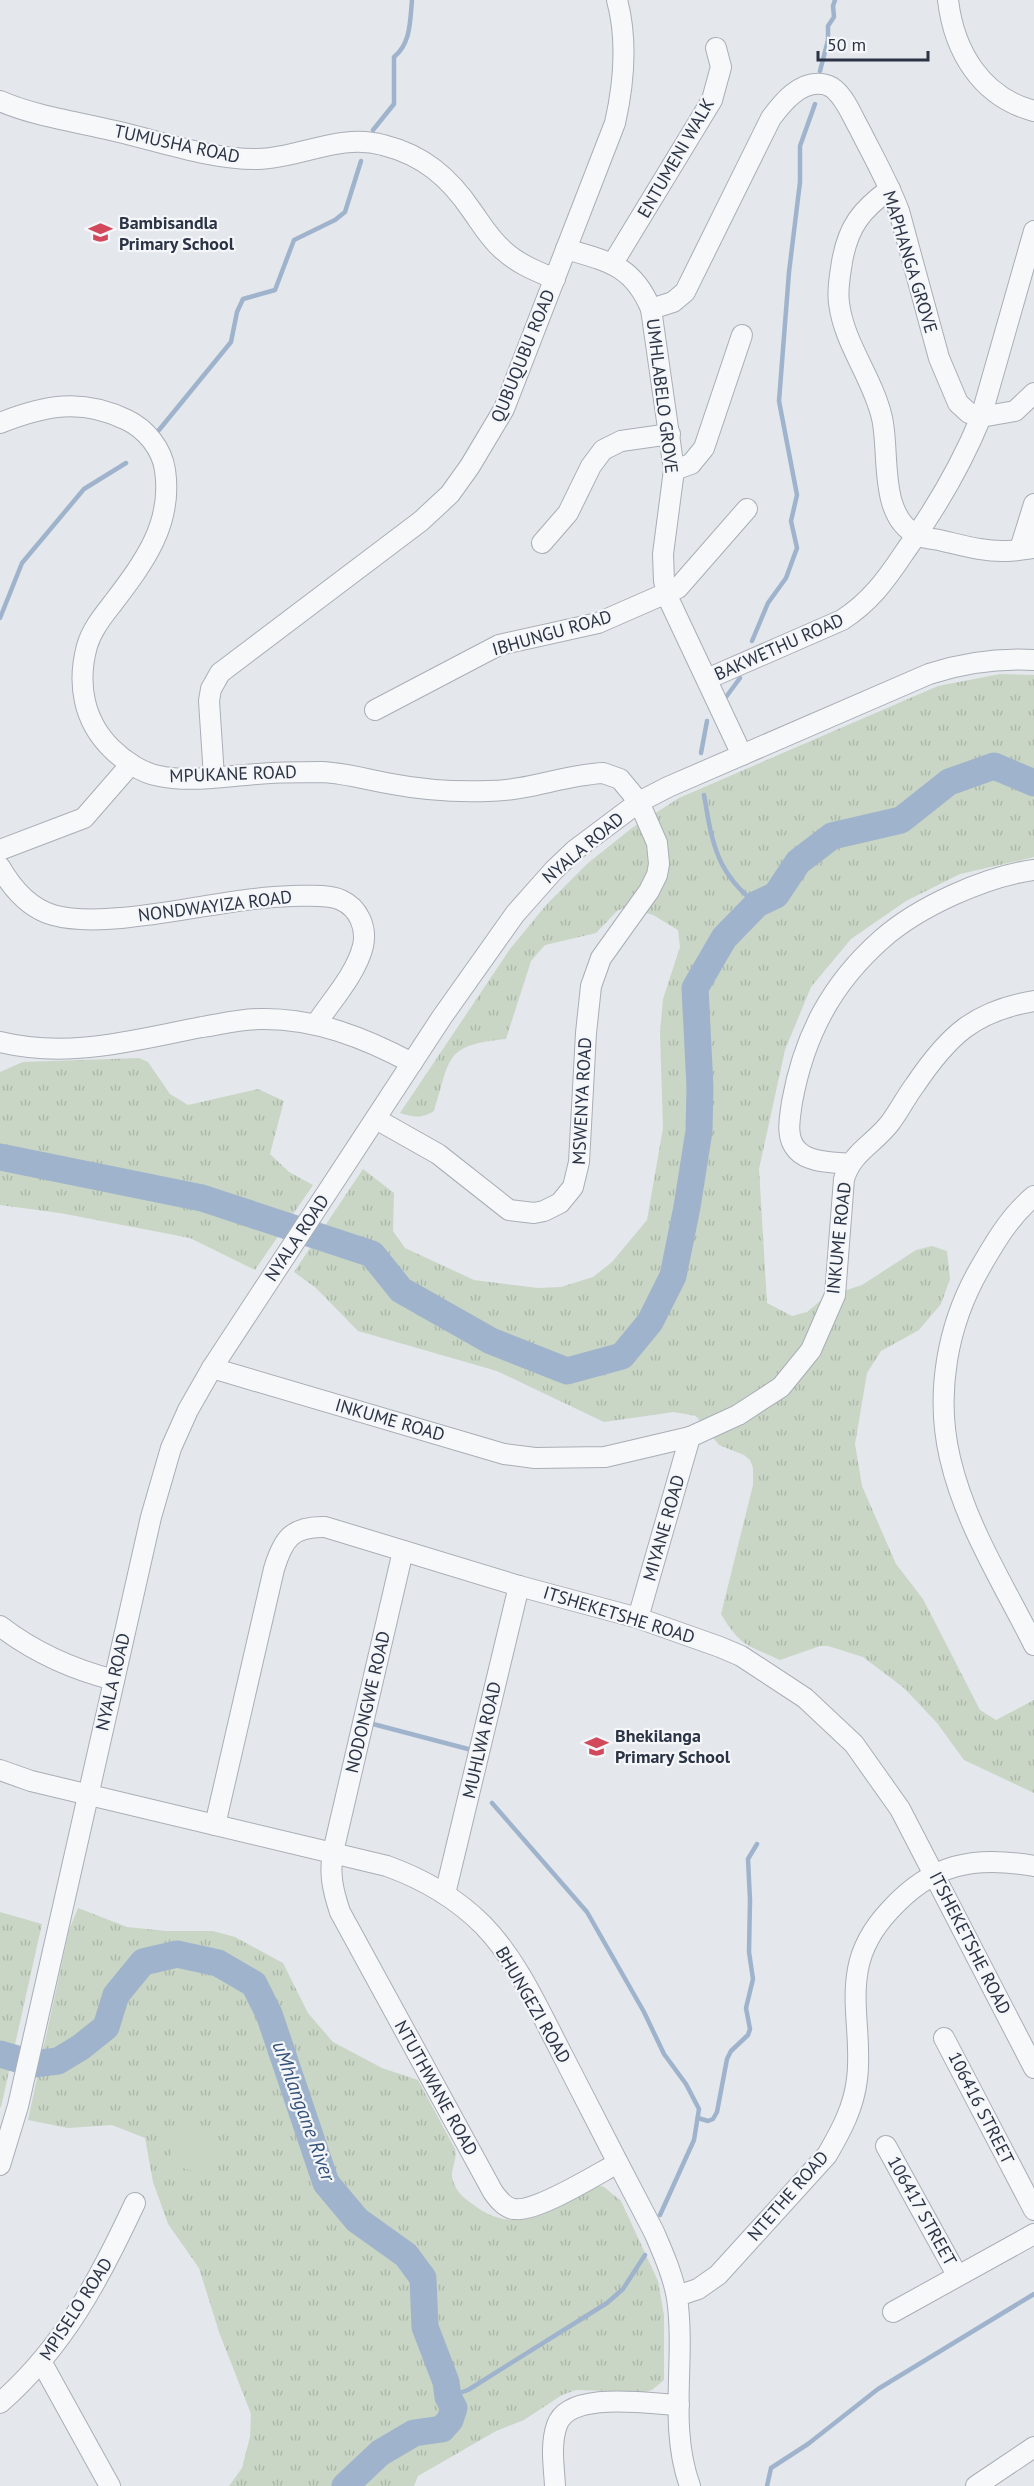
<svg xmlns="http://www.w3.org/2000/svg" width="1034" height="2486" font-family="'PT Sans',sans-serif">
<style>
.grass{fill:url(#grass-tufts)}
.pitch{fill:#c9d6c5}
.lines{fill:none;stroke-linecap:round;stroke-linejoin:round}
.stream{stroke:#9fb4cc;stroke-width:4.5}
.river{stroke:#9fb4cc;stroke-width:27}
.minor-casing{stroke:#a9aeb7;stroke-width:22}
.minor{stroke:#f7f8fa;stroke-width:20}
.labels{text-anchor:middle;stroke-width:4.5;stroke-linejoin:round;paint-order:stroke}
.street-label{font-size:18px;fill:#2b3445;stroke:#f4f6f9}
.poi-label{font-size:18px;font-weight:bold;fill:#2b3445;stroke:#f4f6f9;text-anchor:start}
.water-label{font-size:20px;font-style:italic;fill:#34527a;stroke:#f4f6f9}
</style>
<defs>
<pattern id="grass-tufts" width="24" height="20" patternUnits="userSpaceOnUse" patternTransform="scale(1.5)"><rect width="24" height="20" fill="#c9d6c5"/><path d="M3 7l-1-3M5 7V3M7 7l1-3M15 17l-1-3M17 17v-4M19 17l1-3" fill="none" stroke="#adb8ab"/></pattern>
</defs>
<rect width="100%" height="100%" fill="#e4e7ec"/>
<g class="grass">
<path d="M1000,674L1034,675V857L960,874L906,901L851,939L811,987L785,1050L759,1169L767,1303L792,1316L807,1312L825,1297L862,1285L916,1250L932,1246L947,1251L950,1279L941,1304L919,1330L881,1351L867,1373L855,1444L862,1486L896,1564L923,1599L980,1710L996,1720L1034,1700V1793L964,1760L937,1723L904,1688L863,1657L828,1646H820L780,1660C747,1645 740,1646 721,1614L753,1485V1468L750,1460L744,1455L719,1445L696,1416L674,1412L604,1422L497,1371L358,1331L316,1288L294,1272L363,1169L394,1193L393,1231L405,1248L474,1280L538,1288L561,1287L593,1277L612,1262L647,1220L663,1128L660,1032L663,999L680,947L678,930L653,915L626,907L617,911L596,933L545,945L531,961L506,1039C444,1045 451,1057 434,1111C421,1119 414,1117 400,1113L510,949L547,904L588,863L632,828L679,798L938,686Z"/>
<polygon points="139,1058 148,1062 170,1094 188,1105 258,1089 284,1101 270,1154 289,1172 313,1185 255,1270 190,1238 60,1213 0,1205 0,1072 23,1062"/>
<path d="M78,1908L127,1927L166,1931H213L235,1937L283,1963L308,2013L333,2042L382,2068L418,2080L455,2149C458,2161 449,2170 453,2181C457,2193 464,2198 474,2205C517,2239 555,2206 597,2185L604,2187L621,2201L658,2281L664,2315V2380L652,2390L645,2392L576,2390L562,2395L524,2420L496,2431L418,2476L414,2486H229L242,2468L250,2437L251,2414L219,2332L199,2268L168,2224L153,2182L145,2138L112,2125L68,2128L28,2120L69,1930Z"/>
<polygon points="0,1912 42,1924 1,2107 0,2107"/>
</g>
<polygon class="pitch" points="179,2130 215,2143 208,2175 168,2164"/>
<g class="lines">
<g class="stream">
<polyline points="820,71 828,40 828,26 834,17 833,6 835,0"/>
<path d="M373,130L394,104V57C411,43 410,21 412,0"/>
<polyline points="159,430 231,342 237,312 243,299 275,290 294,240 335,220 345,212 361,161"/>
<polyline points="0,618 22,563 84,489 126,463"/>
<polyline points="752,641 768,603 786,578 797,548 791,521 797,495 779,401 789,272 800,182 800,146 815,104"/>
<polyline points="726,697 740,678"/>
<polyline points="701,753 707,721"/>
<path d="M704,795C712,842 716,873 757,904"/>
<polyline points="373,1724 468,1749"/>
<polyline points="492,1803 587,1912 644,2012 664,2054 686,2084 699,2109 694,2140 660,2215"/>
<polyline points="698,2118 708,2121 713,2119 717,2112 727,2059 731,2051 748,2035 750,2029 746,2008 753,1979 749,1952 750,1900 748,1859 757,1844"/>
<polyline points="448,2397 468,2390 607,2303 623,2289 645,2255"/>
<polyline points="767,2486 771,2468 808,2444 878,2389 1034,2294"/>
</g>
<g class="river">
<polyline points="0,1157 202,1198 372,1254 401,1290 491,1341 567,1371 622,1356 650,1322 673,1276 687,1207 699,1131 700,1087 695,988 724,938 757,904 776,895 798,862 832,836 901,820 949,782 994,766 1034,783"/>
<polyline points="0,2054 34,2064 58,2061 81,2047 106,2027 116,1995 143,1962 177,1954 218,1963 254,1984 269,2014 326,2183 357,2220 406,2255 423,2278 425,2327 446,2382 448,2397 454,2408 450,2420 442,2429 414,2433 380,2453 345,2486"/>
</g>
<defs>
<g id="minor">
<path d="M948,0C954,51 981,97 1034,111"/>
<path d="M0,101C34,116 78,122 115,131C159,141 212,160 258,159C300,158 340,133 383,145C423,155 449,177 472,211C482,225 490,239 503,250C518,264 536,271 555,279"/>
<path d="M890,189C861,210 848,227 842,262C840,275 837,289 839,303C844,344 873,378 882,418C890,452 878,516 917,535C923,538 933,539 939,540C961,545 984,552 1007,551C1016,551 1025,549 1034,548"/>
<path d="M566,249C607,261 633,265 651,309L674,470L663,554L664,581L669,600L742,755"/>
<polyline points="613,263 712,100 721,67 716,48"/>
<path d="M651,309L673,302L685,292L771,118C783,102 800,81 822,84C825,84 832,87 834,89C846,99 852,116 859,128C873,156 888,182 899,211L939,358L958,403L969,413L981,417L1015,411L1034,393"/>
<path d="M0,423C45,405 82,398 127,420C146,429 162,449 165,470C173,524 144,562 113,603C103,616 92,629 87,646C77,683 83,721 112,749C124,761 142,773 159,776C187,782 218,777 246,775C271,772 296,772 322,772C345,773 369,780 392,784C423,790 456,792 488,791C527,791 564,775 603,773L620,779L639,802L657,843L659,864L657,875L649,891L601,958L591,986L586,1033L579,1162L573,1187L560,1203L544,1211L534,1213L509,1210L438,1154L376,1119"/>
<polyline points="674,470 691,464 704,448 742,335"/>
<polyline points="542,543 568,513 591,466 603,450 621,441 670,434"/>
<polyline points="1020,549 1034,504"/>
<path d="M707,679L842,620C870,602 886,580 904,553C935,510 961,466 981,417L1034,231"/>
<polyline points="375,710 499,645 598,623 678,588 747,509"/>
<path d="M214,777L209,701L211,689L220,673L421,521L450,494L470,466L504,409L615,123C624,83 628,41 617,0"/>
<polyline points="0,850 84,818 131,764"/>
<path d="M0,867C12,888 29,908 53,915C74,921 99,920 121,918C178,913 234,898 292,896C307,896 328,894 341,900C359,908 367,928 363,946C356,974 332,1000 316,1024"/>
<path d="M0,1042C69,1059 134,1040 202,1027C221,1024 241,1019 261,1019C315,1018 365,1038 412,1063"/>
<path d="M849,1164C832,1162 809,1163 797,1150C785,1137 790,1118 792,1102C804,1036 831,984 882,939C918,907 986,876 1034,870"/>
<path d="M1034,1196C1010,1216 995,1242 980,1268C947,1325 935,1394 950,1458C965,1524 1004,1585 1034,1645"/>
<path d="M212,1368L504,1454L535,1458L605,1457L690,1437L738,1415L781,1387L811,1350L835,1295L844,1179C852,1152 874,1144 890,1123C899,1111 906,1097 915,1085C948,1036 974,1011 1034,1001"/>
<path d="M403,1551L333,1852C329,1874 333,1891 340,1912L493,2192C498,2199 505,2208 514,2209C536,2213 597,2174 618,2163"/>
<polyline points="638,1618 690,1437"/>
<path d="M0,1626C35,1653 71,1669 114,1680"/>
<path d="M0,1770L31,1781L387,1866C423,1879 456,1898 483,1925C518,1961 539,2010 562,2054C592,2113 623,2173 654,2232C663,2253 673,2275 677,2298C686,2360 668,2426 690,2486"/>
<path d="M215,1825L274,1569C283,1539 292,1526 325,1527L519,1586L638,1618L720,1647L741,1656L805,1698L854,1744L900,1809L1034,2068"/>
<polyline points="445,1894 519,1586"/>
<polyline points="944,2038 1034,2210"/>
<polyline points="886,2146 957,2275"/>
<path d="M0,2165L18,2106L151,1517L171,1448L188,1410L212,1368L442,1017L515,914L554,870L575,850L639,802L668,787L929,674C963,663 998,658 1034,660"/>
<path d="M677,2296L698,2289L718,2275L827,2155C841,2131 854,2107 857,2079C862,2042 851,2006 858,1969C862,1947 875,1926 890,1910C932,1864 973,1855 1034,1866"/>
<polyline points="893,2312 1034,2234"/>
<polyline points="42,2363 110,2486"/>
<path d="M0,2403C64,2347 100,2278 135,2203"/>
<path d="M555,2486C554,2466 550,2445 557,2425C569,2390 650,2404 679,2405"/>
<polyline points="976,2486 1034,2447"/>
</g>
</defs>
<use href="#minor" class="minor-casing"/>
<use href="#minor" class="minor"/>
</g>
<defs>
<symbol id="school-bare" viewBox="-9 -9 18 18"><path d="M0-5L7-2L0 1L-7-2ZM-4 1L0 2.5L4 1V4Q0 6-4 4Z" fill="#d1495b" stroke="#f4f6f9" stroke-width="2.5" paint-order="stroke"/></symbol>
</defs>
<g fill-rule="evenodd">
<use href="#school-bare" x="84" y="216" width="33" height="33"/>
<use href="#school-bare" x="580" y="1730" width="33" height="33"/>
</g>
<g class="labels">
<g class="street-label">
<text transform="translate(177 144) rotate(12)" y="6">TUMUSHA ROAD</text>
<text transform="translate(676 158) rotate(-60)" y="6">ENTUMENI WALK</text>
<text transform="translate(910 262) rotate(73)" y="6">MAPHANGA GROVE</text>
<text transform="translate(523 356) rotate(-68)" y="6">QUBUQUBU ROAD</text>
<text transform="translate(662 396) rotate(83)" y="6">UMHLABELO GROVE</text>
<text transform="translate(552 633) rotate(-16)" y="6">IBHUNGU ROAD</text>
<text transform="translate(779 647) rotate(-24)" y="6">BAKWETHU ROAD</text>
<text transform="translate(233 774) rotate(-2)" y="6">MPUKANE ROAD</text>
<text transform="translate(583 848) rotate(-40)" y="6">NYALA ROAD</text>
<text transform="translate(215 906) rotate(-7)" y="6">NONDWAYIZA ROAD</text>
<text transform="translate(582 1101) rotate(-87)" y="6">MSWENYA ROAD</text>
<text transform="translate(297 1238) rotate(-56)" y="6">NYALA ROAD</text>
<text transform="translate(839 1238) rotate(-84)" y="6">INKUME ROAD</text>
<text transform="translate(390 1420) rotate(16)" y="6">INKUME ROAD</text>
<text transform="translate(664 1528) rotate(-74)" y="6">MIYANE ROAD</text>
<text transform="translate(619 1615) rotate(17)" y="6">ITSHEKETSHE ROAD</text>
<text transform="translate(113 1682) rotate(-77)" y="6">NYALA ROAD</text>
<text transform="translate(368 1702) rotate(-77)" y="6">NODONGWE ROAD</text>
<text transform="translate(482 1740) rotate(-77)" y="6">MUHLWA ROAD</text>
<text transform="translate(970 1943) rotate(63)" y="6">ITSHEKETSHE ROAD</text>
<text transform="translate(533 2005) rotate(60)" y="6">BHUNGEZI ROAD</text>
<text transform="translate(436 2088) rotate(61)" y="6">NTUTHWANE ROAD</text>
<text transform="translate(981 2108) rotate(63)" y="6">106416 STREET</text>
<text transform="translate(788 2196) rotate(-49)" y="6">NTETHE ROAD</text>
<text transform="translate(922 2211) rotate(61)" y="6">106417 STREET</text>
<text transform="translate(76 2309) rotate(-57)" y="6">MPISELO ROAD</text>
</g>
<g class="poi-label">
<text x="119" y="229">Bambisandla<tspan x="119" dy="21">Primary School</tspan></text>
<text x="615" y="1742">Bhekilanga<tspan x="615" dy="21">Primary School</tspan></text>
</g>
<g class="water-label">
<text transform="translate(304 2111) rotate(70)" y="7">uMhlangane River</text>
</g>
</g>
<path d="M818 51v9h110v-9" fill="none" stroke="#2b3445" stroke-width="3"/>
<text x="827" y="51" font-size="18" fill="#2b3445" stroke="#f4f6f9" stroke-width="4.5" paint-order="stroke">50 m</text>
</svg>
